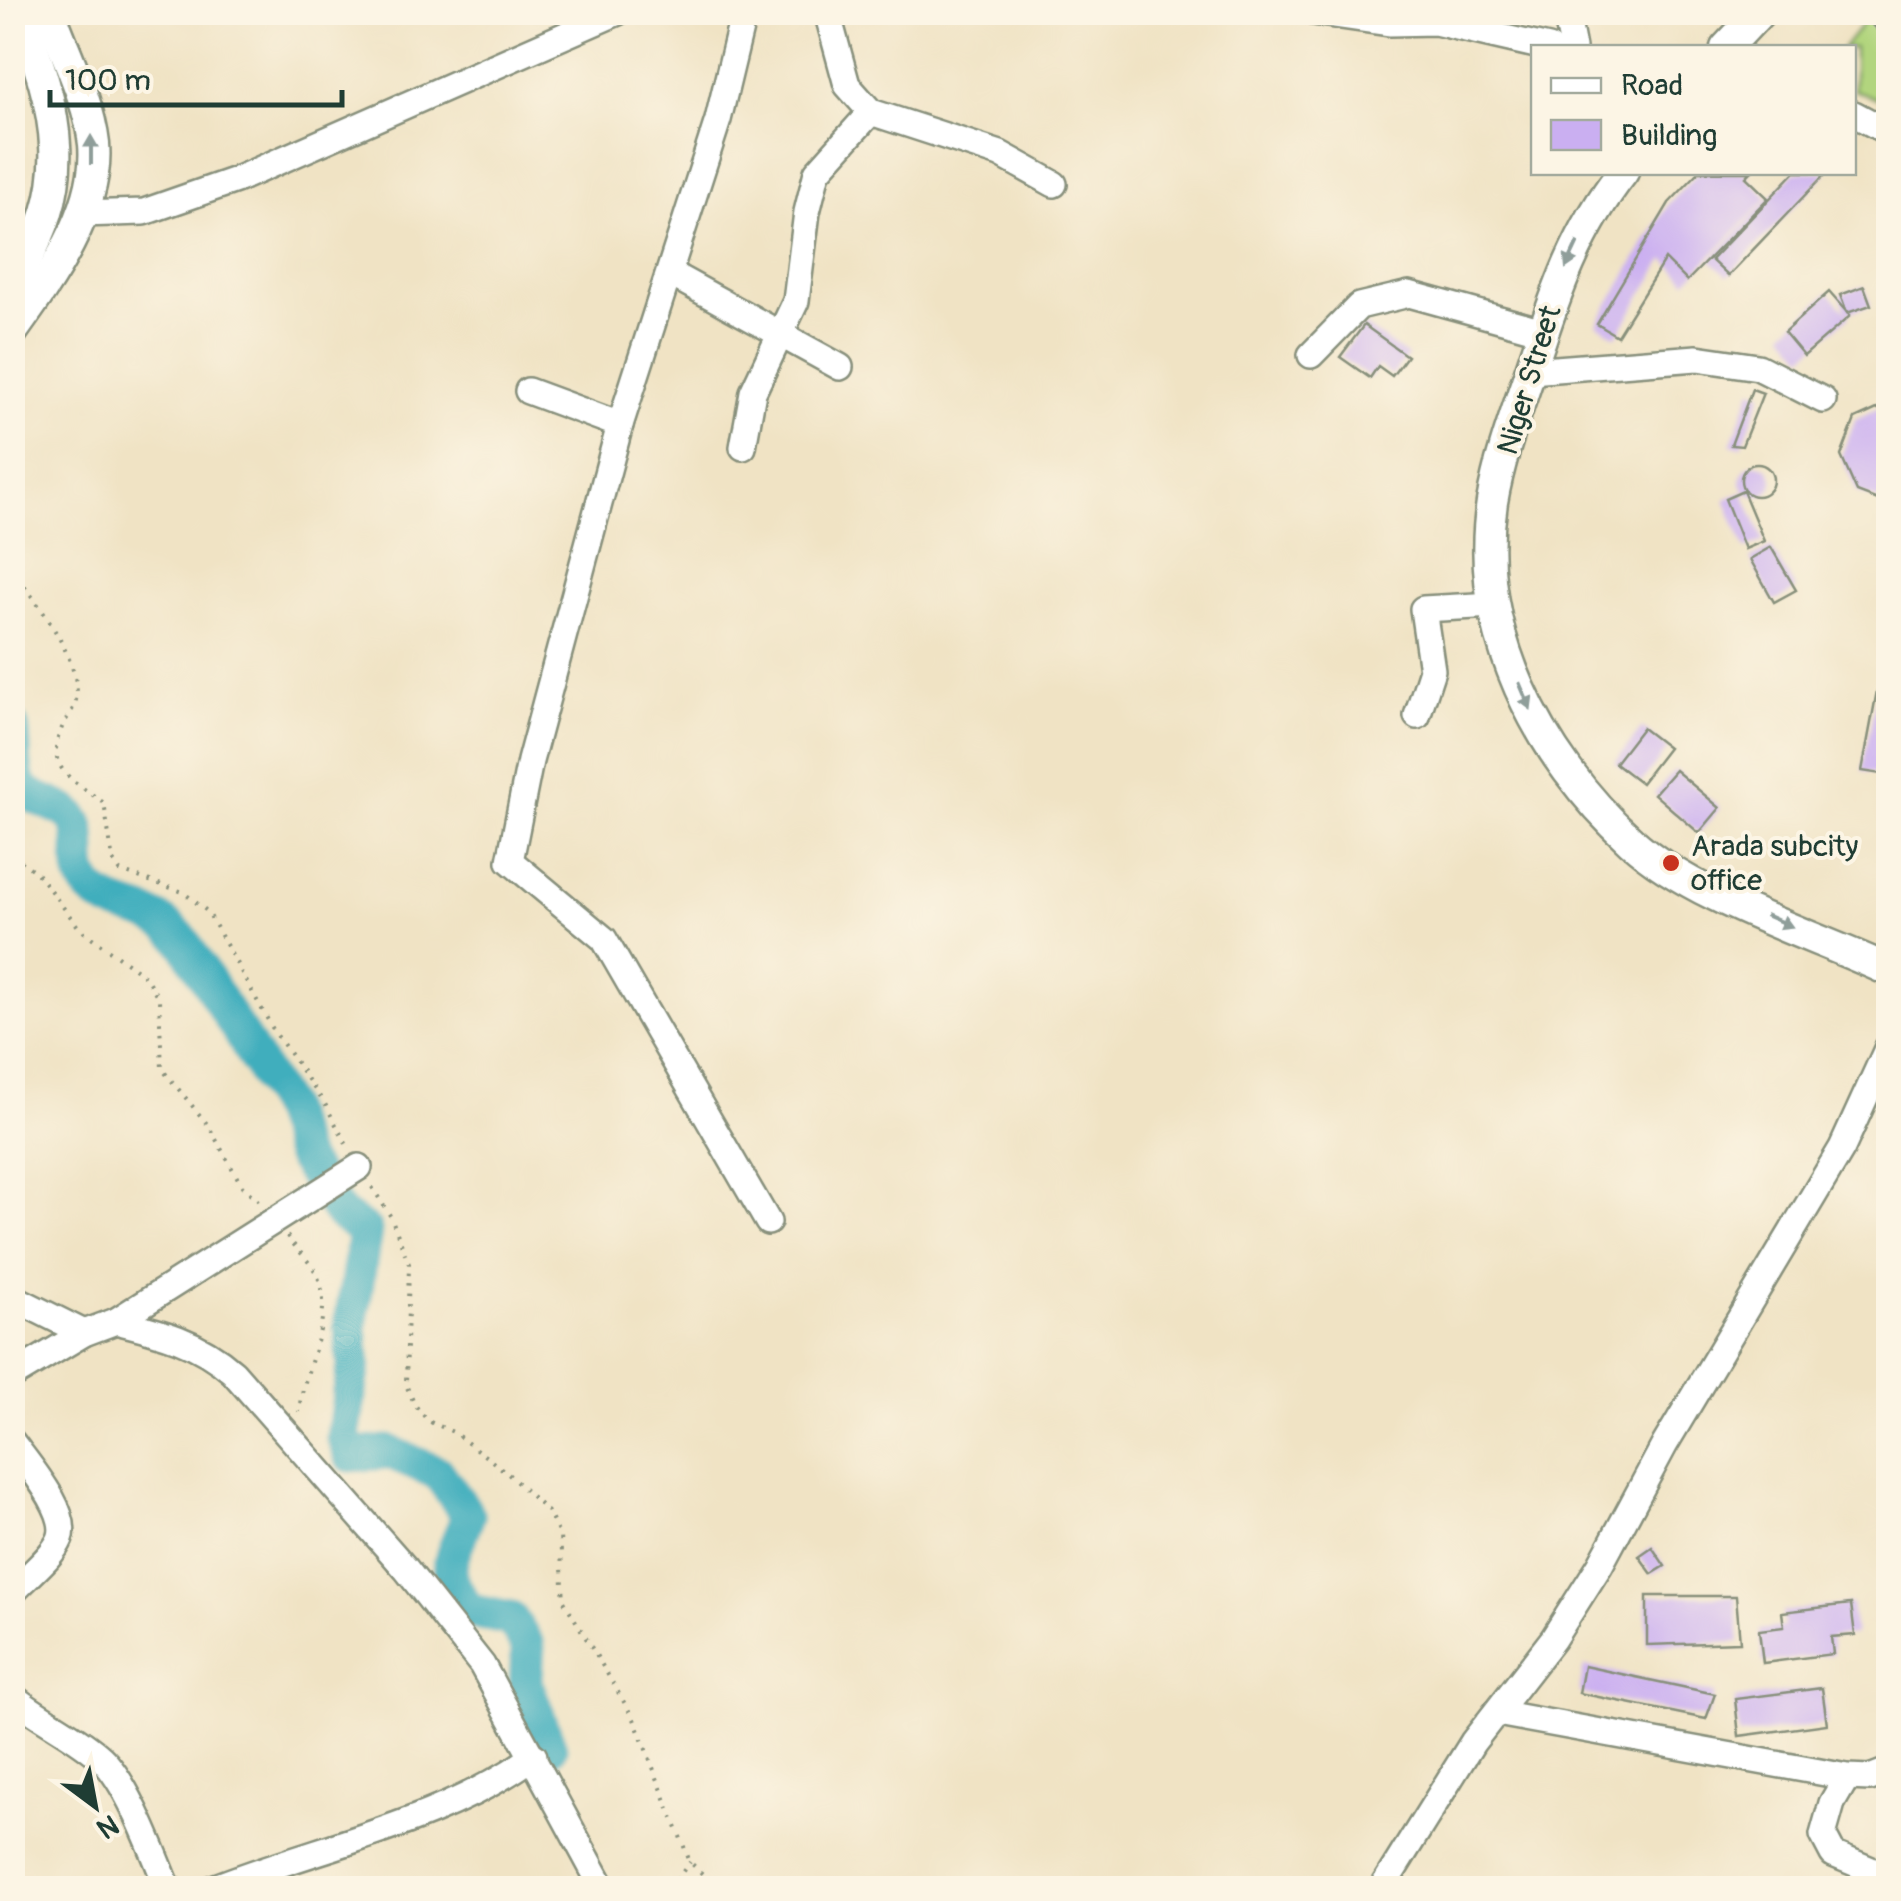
<svg xmlns="http://www.w3.org/2000/svg" width="1901" height="1901" font-family="Pangolin,sans-serif">
<style>
.green{fill:#b2d57e;stroke:#688959;stroke-width:2.5}
.lines{fill:none;stroke-linecap:round;stroke-linejoin:round}
.river{stroke:#40aebd;stroke-width:35}
.building{fill:#caaff1}
.minor-casing{stroke:#88907c;stroke-width:30}
.major-casing{stroke:#88907c;stroke-width:35}
.path{stroke:#88907c;stroke-width:4;stroke-dasharray:2.5 8;stroke-linecap:butt}
.minor{stroke:#fff;stroke-width:25}
.major{stroke:#fff;stroke-width:30}
.oneway{fill:#8f9e9a}
.poi-dot{fill:#c8321e;stroke:#fcf5e5;stroke-width:4}
.labels{text-anchor:middle;stroke-width:8;stroke-linejoin:round;paint-order:stroke}
.street-label{font-size:30px;fill:#1f3d34;stroke:#fcf5e5}
.poi-label{font-size:30px;fill:#1f3d34;stroke:#fcf5e5;text-anchor:start}
</style>
<rect width="100%" height="100%" fill="#fcf5e5"/>
<filter id="ink" filterUnits="userSpaceOnUse"><feTurbulence type="fractalNoise" baseFrequency=".01" numOctaves="2"/><feDisplacementMap in="SourceGraphic" scale="20" xChannelSelector="R" yChannelSelector="G"/><feConvolveMatrix kernelMatrix="1 2 1 2 8 2 1 2 1" color-interpolation-filters="sRGB"/></filter>
<filter id="wash" filterUnits="userSpaceOnUse"><feTurbulence type="fractalNoise" baseFrequency=".0048" numOctaves="4" result="noise"/><feDisplacementMap in="SourceGraphic" scale="40" xChannelSelector="R" yChannelSelector="G"/><feGaussianBlur stdDeviation="2.25" result="paint"/><feColorMatrix in="noise" values="0 0 0 0 0 0 0 0 0 0 0 0 0 0 0 0 0 1.4 0 .05"/><feComposite in="paint" operator="in"/></filter>
<g filter="url(#wash)">
<rect width="100%" height="100%" fill="#f0e3c4"/>
<polygon class="green" points="1871,13 1888,13 1888,103 1854,90 1854,48 1843,48"/>
<g class="lines">
<path class="river" d="M12,727C16,744 11,774 22,788C36,804 72,804 78,827C84,850 72,875 95,893C123,915 150,903 183,940L284,1106L302,1157L340,1214L365,1231L350,1328L354,1365L343,1437L350,1455L389,1452L438,1473L468,1515C452,1560 437,1568 470,1611L511,1619L528,1646L526,1683L550,1748"/>
</g>
<g id="blocks">
<g class="building">
<polygon points="1881,12 1888,12 1888,41 1870,23"/>
<polygon points="1699,172 1751,172 1746,177 1768,198 1687,281 1665,259 1617,336 1597,324 1669,203"/>
<polygon points="1795,172 1827,172 1728,276 1711,260"/>
<polygon points="1864,286 1871,305 1847,313 1840,295"/>
<polygon points="1829,292 1850,316 1804,356 1784,332"/>
<polygon points="1364,325 1407,356 1392,376 1378,366 1370,378 1340,357"/>
<polygon points="1752,389 1763,393 1742,446 1731,445"/>
<polygon points="1888,404 1888,504 1857,492 1841,456 1855,419"/>
<circle cx="1757" cy="480" r="16"/>
<polygon points="1743,491 1764,541 1745,549 1725,499"/>
<polygon points="1771,547 1796,590 1774,602 1750,559"/>
<polygon points="1879,680 1888,682 1888,775 1862,771"/>
<polygon points="1642,728 1668,748 1641,783 1615,763"/>
<polygon points="1675,770 1720,808 1699,833 1654,794"/>
<polygon points="1652,1547 1665,1566 1652,1574 1639,1556"/>
<polygon points="1647,1596 1736,1596 1740,1642 1647,1645"/>
<polygon points="1851,1604 1855,1635 1831,1637 1833,1654 1763,1663 1759,1630 1784,1627 1782,1612"/>
<polygon points="1584,1666 1715,1694 1706,1719 1579,1693"/>
<polygon points="1822,1688 1827,1724 1739,1736 1735,1699"/>
</g>
</g>
</g>
<g filter="url(#ink)">
<use href="#blocks" fill-opacity="0" stroke="#88907c" stroke-width="2.5"/>
<g class="lines">
<defs>
<g id="minor">
<polyline points="744,12 718,120 620,425 530,761 510,861 604,939 768,1222"/>
<polyline points="827,12 847,85 871,112 1000,154 1054,184"/>
<polyline points="1313,12 1389,23 1435,22 1549,48"/>
<polyline points="1566,12 1573,48"/>
<polyline points="1854,114 1888,132"/>
<polyline points="81,214 144,212 236,180 618,12"/>
<polyline points="671,274 840,367"/>
<polyline points="1311,355 1359,306 1409,294 1543,331"/>
<polyline points="1530,371 1697,358 1758,367 1823,400"/>
<polyline points="528,391 620,425"/>
<polyline points="743,447 753,392 796,301 807,212 817,172 871,112"/>
<polyline points="1417,716 1432,670 1423,609 1494,605"/>
<polyline points="12,1297 84,1333"/>
<path d="M116,1321C161,1332 198,1341 233,1372L406,1569L482,1665L603,1888"/>
<polyline points="12,1376 84,1333 116,1321 359,1167"/>
<path d="M12,1442C27,1463 71,1513 60,1539C52,1558 26,1577 12,1593"/>
<path d="M12,1696C40,1719 76,1735 101,1758C128,1783 154,1854 168,1888"/>
<polyline points="1497,1713 1847,1777 1870,1778 1888,1771"/>
<polyline points="1847,1777 1832,1803 1823,1835 1833,1854 1888,1877"/>
<path d="M213,1888C319,1846 441,1824 534,1756"/>
<polyline points="1382,1888 1473,1742 1553,1639 1600,1565 1665,1444 1842,1148 1888,1047"/>
</g>
<g id="major">
<polyline points="1726,48 1760,12"/>
<path d="M1623,172C1577,230 1555,295 1533,363C1518,409 1500,455 1492,502C1472,628 1539,758 1631,841C1693,898 1811,934 1888,970"/>
<path d="M12,282C78,186 59,113 19,12"/>
<path d="M12,332C48,282 100,210 94,144C89,100 65,54 50,12"/>
</g>
</defs>
<use href="#minor" class="minor-casing"/>
<use href="#major" class="major-casing"/>
<g class="path">
<path d="M12,570C37,602 75,651 77,692C77,703 72,711 66,720C40,766 69,777 104,803L113,861L120,871L183,892L208,912L274,1031L325,1104L349,1149"/>
<polyline points="12,855 36,872 80,929 145,976 159,999 162,1069 208,1125 242,1186 263,1205"/>
<polyline points="372,1187 391,1217 409,1264 406,1385 415,1405 428,1421 453,1432 505,1471 548,1512 560,1536 564,1601 634,1719 690,1862 717,1888"/>
<path d="M287,1236C296,1249 309,1260 316,1273C338,1315 302,1370 299,1412"/>
<polyline points="670,1888 690,1862"/>
</g>
<use href="#minor" class="minor"/>
<use href="#major" class="major"/>
</g>
<defs><path id="oneway-solid" d="M-6-.8H1V-3.2L6.5 0L1 3.2V.8H-6Z" transform="scale(2.5)"/></defs>
<g class="oneway">
<use href="#oneway-solid" transform="translate(91 150) rotate(-90)"/>
<use href="#oneway-solid" transform="translate(1572 255) rotate(115)"/>
<use href="#oneway-solid" transform="translate(1525 696) rotate(67)"/>
<use href="#oneway-solid" transform="translate(1779 921) rotate(24)"/>
</g>
</g>
<circle class="poi-dot" cx="1671" cy="863" r="10"/>
<g class="labels">
<g class="street-label">
<text transform="translate(1529 380) rotate(-73)" y="10">Niger Street</text>
</g>
<g class="poi-label">
<text x="1691" y="856">Arada subcity<tspan x="1691" dy="34">office</tspan></text>
</g>
</g>
<rect width="1901" height="1901" fill="none" stroke="#fcf5e5" stroke-width="50"/>
<rect x="1531" y="45" width="325" height="130" fill="#fcf5e5" stroke="#a4ab9e" stroke-width="2.5"/>
<rect x="1551" y="78" width="50" height="15" fill="#ffffff" stroke="#a4ab9e" stroke-width="2.5"/>
<text x="1621" y="95" font-size="30" fill="#1f3d34">Road</text>
<rect x="1551" y="120" width="50" height="30" fill="#caaff1" stroke="#a4ab9e" stroke-width="2.5"/>
<text x="1621" y="145" font-size="30" fill="#1f3d34">Building</text>
<g transform="translate(95 1806) rotate(148)" stroke="#fcf5e5" stroke-width="8" paint-order="stroke">
<path d="M0-8L18 38L0 25L-18 38Z" fill="#1f3d34"/>
<text y="-15" font-size="28" font-weight="bold" text-anchor="middle" fill="#1f3d34">N</text>
</g>
<path d="M50 90v15h292v-15" fill="none" stroke="#1f3d34" stroke-width="5"/>
<text x="65" y="90" font-size="30" fill="#1f3d34" stroke="#fcf5e5" stroke-width="8" paint-order="stroke">100 m</text>
</svg>
